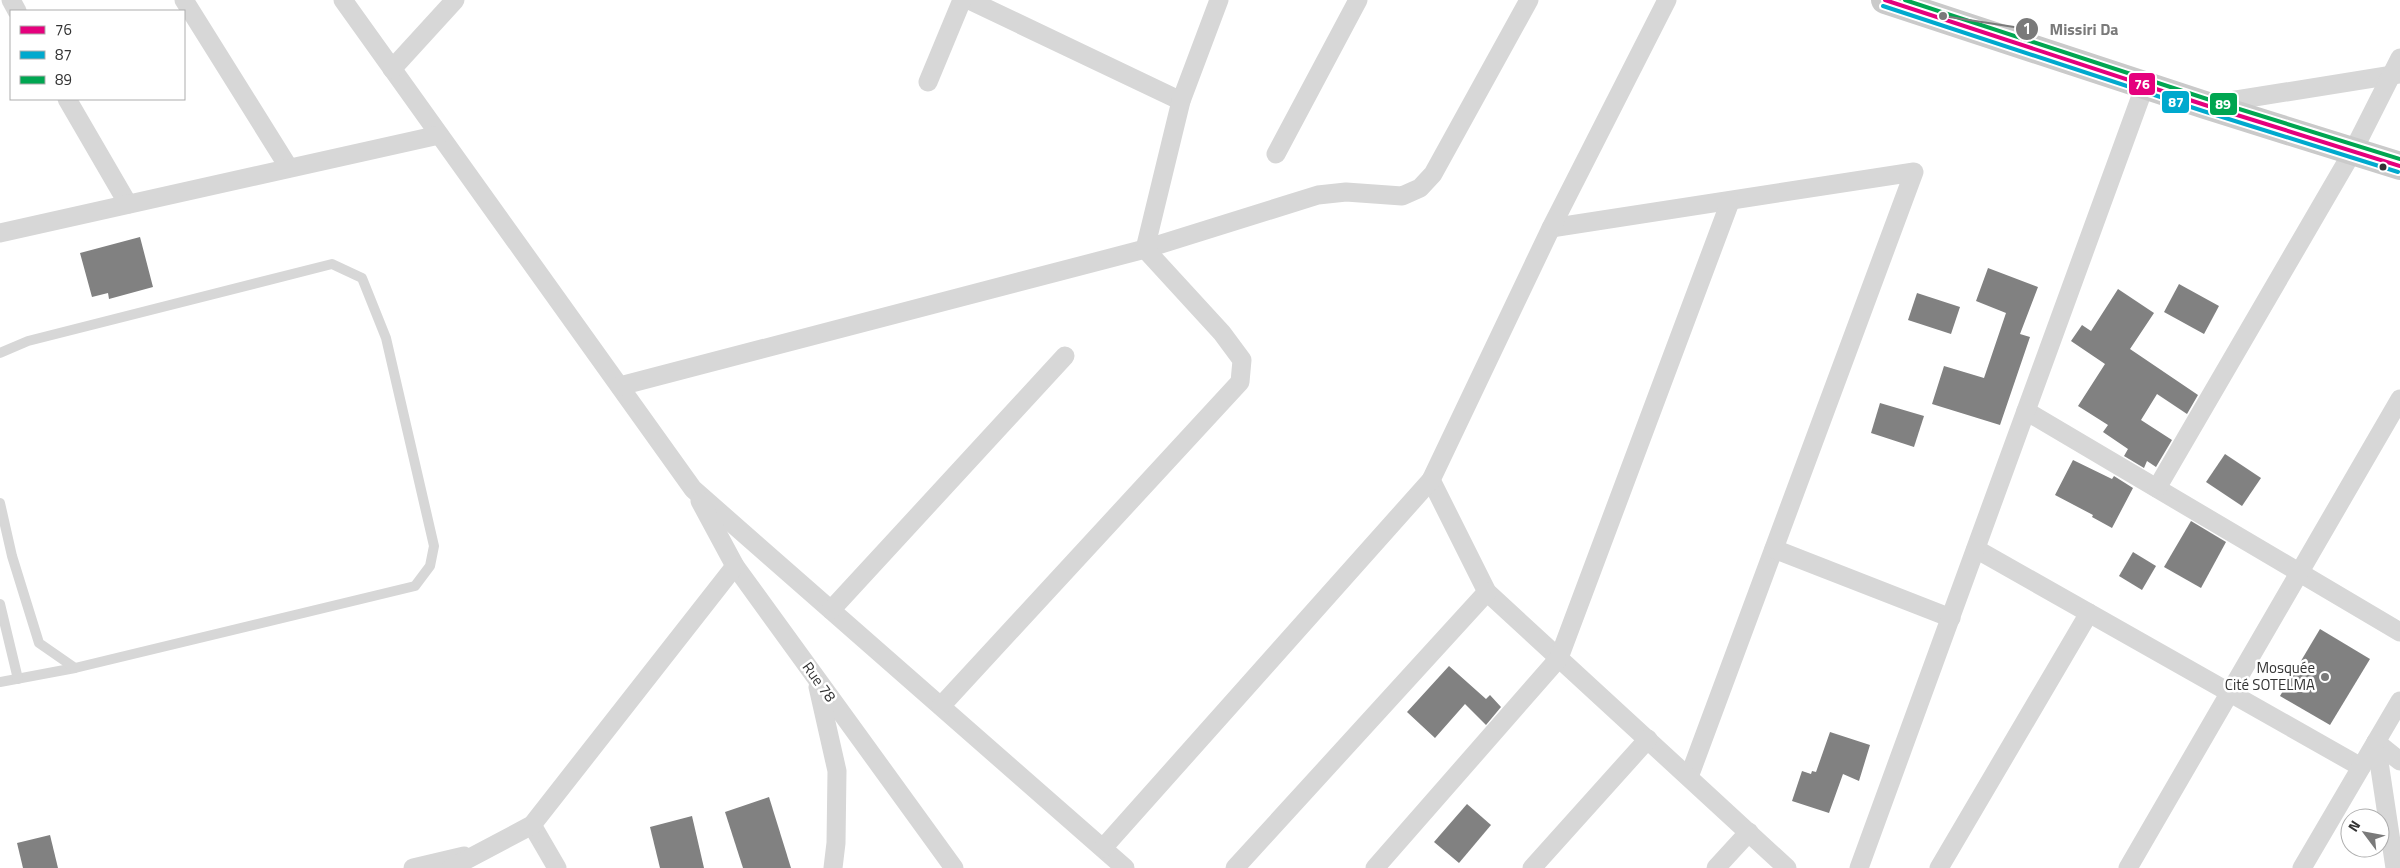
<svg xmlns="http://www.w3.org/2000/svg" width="2400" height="868" font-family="'Titillium Web',sans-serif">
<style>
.building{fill:#818181}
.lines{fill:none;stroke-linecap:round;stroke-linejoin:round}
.lane{stroke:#d7d7d7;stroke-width:10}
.street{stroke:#d7d7d7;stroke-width:19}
.primary{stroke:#cacaca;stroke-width:28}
.bus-1-casing{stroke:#fff;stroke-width:8}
.bus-2-casing{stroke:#fff;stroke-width:8}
.bus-3-casing{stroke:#fff;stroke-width:8}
.bus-1{stroke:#e5007d;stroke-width:4}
.bus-2{stroke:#00a9ce;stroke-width:4}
.bus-3{stroke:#00a651;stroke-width:4}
.bus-dot{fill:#333;stroke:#fff;stroke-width:2}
.poi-dot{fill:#7a7a7a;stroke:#fff;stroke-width:2}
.labels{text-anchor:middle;stroke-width:5;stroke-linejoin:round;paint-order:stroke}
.poi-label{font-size:15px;fill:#333;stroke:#fff;text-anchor:end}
.street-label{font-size:15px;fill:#333;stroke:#fff}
.leader{fill:none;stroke:#7a7a7a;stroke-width:2}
.callout-dot{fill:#7a7a7a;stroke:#fff;stroke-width:2}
.mark-label{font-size:15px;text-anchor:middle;font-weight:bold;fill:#fff}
.callout-label{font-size:16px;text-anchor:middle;font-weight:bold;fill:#7a7a7a;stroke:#fff;stroke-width:5;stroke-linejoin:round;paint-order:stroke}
.line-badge{stroke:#fff;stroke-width:2}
.badge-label{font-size:14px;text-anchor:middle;font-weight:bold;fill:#fff}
</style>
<rect width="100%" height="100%" fill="#fff"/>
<g class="building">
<polygon points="140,237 153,287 109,299 108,293 92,297 80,253"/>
<polygon points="1988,268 2038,287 2020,334 2030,337 2000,425 1932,404 1944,366 1984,378 2006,313 1976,301"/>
<polygon points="2179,284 2219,306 2204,334 2164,312"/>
<polygon points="2118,289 2154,313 2130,349 2198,395 2187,414 2157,394 2141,420 2172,440 2156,467 2147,461 2144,468 2124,456 2128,449 2103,432 2108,425 2078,406 2105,364 2071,341 2082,325 2091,331"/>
<polygon points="1917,293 1960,307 1951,334 1908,320"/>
<polygon points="1880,403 1924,416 1914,447 1871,433"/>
<polygon points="2225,454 2261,478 2242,506 2206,482"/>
<polygon points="2073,460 2112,479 2114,476 2133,488 2112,528 2092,517 2093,515 2055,495"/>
<polygon points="2191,521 2226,542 2201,588 2164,567"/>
<polygon points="2133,552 2156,566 2142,590 2119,576"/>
<polygon points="2320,629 2370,659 2330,725 2280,696"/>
<polygon points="1449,666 1486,699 1490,695 1501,707 1486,725 1465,704 1435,738 1407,712"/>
<polygon points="1830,732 1870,745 1859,781 1843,774 1829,813 1792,801 1802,771 1811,774 1812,771 1816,772"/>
<polygon points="769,797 791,868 743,868 725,812"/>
<polygon points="1467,804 1491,825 1459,863 1434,842"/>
<polygon points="692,816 704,868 660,868 650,827"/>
<polygon points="50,835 58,868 23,868 17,843"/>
</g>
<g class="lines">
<g class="lane">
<polyline points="0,353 28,341 332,264 362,278 386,338 434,546 430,566 415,586 75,668 0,682"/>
<polyline points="0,503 12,556 39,643 75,668"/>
<polyline points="0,604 18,679"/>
</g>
<g class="street">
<polyline points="11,0 17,11"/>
<polyline points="184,0 289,168"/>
<polyline points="343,0 693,489 1125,868"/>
<polyline points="969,0 1181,101"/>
<polyline points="392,69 455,0"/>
<polyline points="928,82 962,0"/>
<polyline points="67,99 128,204"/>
<polyline points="2211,104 2399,74"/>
<polyline points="1276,154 1358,0"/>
<polyline points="1551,228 1914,172 1689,777"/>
<polyline points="0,233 439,135"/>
<polyline points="620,386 1145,249 1318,195 1346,192 1402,196 1420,188 1433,174 1529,0"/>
<polyline points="2026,411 2400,632"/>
<polyline points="1431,480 1487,592 1787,868"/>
<polyline points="2157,488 2353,151 2400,58"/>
<polyline points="700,501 735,566 954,868"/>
<polyline points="1774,549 1951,618"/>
<polyline points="1976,549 2361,767"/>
<polyline points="831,610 1065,356"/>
<polyline points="818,687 837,771 836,843 833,868"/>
<polyline points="941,706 1240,382 1242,360 1222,333 1145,249 1181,101 1219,0"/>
<polyline points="2376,742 2395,868"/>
<polyline points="2376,742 2400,761"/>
<polyline points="532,825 557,868"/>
<polyline points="1103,848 1431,480 1551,228 1667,0"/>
<polyline points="413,868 464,856"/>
<polyline points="451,868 532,825 735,566"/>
<polyline points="1235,868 1487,592"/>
<polyline points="1375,868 1559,658 1730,202"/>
<polyline points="1532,868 1648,739"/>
<polyline points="1716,868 1749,832"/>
<polyline points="1859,868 2145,85"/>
<polyline points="1939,868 2089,613"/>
<polyline points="2128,868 2400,399"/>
<polyline points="2302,868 2400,701"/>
</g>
<polyline class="primary" points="1885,0 2205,105 2400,166"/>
<defs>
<polyline id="bus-1" points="1885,0 2205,105 2400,166"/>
<polyline id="bus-2" points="1883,6 2203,111 2398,172"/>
<polyline id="bus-3" points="1905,0 2207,99 2400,159"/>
</defs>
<use href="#bus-1" class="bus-1-casing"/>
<use href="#bus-2" class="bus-2-casing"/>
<use href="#bus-3" class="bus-3-casing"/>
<use href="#bus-1" class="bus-1"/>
<use href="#bus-2" class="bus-2"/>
<use href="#bus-3" class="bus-3"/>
</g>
<circle class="bus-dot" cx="2383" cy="167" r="4.5"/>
<circle class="poi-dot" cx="2325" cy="677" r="5"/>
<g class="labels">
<g class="poi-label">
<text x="2315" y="673">Mosquée<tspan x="2315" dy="17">Cité SOTELMA</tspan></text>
</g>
<g class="street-label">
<text transform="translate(819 682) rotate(54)" y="5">Rue 78</text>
</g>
</g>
<path class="leader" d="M1943 16L2027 29"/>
<g class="callout-dot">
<circle cx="1943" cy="16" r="5"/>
<circle cx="2027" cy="29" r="12"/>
</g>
<g class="mark-label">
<text x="2027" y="34">1</text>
</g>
<g class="callout-label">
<text x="2084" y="35">Missiri Da</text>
</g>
<g class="line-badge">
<rect x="2128" y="72" width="28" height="24" rx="5" fill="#e5007d"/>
<rect x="2161" y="90" width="29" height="24" rx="5" fill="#00a9ce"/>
<rect x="2209" y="92" width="29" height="24" rx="5" fill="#00a651"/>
</g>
<g class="badge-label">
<text x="2142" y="89">76</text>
<text x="2176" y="107">87</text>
<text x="2223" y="109">89</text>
</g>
<rect x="10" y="10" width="175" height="90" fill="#ffffff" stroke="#adadad"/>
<rect x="20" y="26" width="25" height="8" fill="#e5007d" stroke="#adadad"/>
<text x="55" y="35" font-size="15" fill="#333333">76</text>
<rect x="20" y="51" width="25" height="8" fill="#00a9ce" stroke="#adadad"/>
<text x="55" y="60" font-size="15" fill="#333333">87</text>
<rect x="20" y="76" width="25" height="8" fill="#00a651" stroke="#adadad"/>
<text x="55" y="85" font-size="15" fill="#333333">89</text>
<g transform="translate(2365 833) rotate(302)"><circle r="24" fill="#ffffff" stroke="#adadad"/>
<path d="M0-4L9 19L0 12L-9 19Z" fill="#7a7a7a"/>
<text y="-8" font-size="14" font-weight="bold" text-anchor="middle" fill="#333333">N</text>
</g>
</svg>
